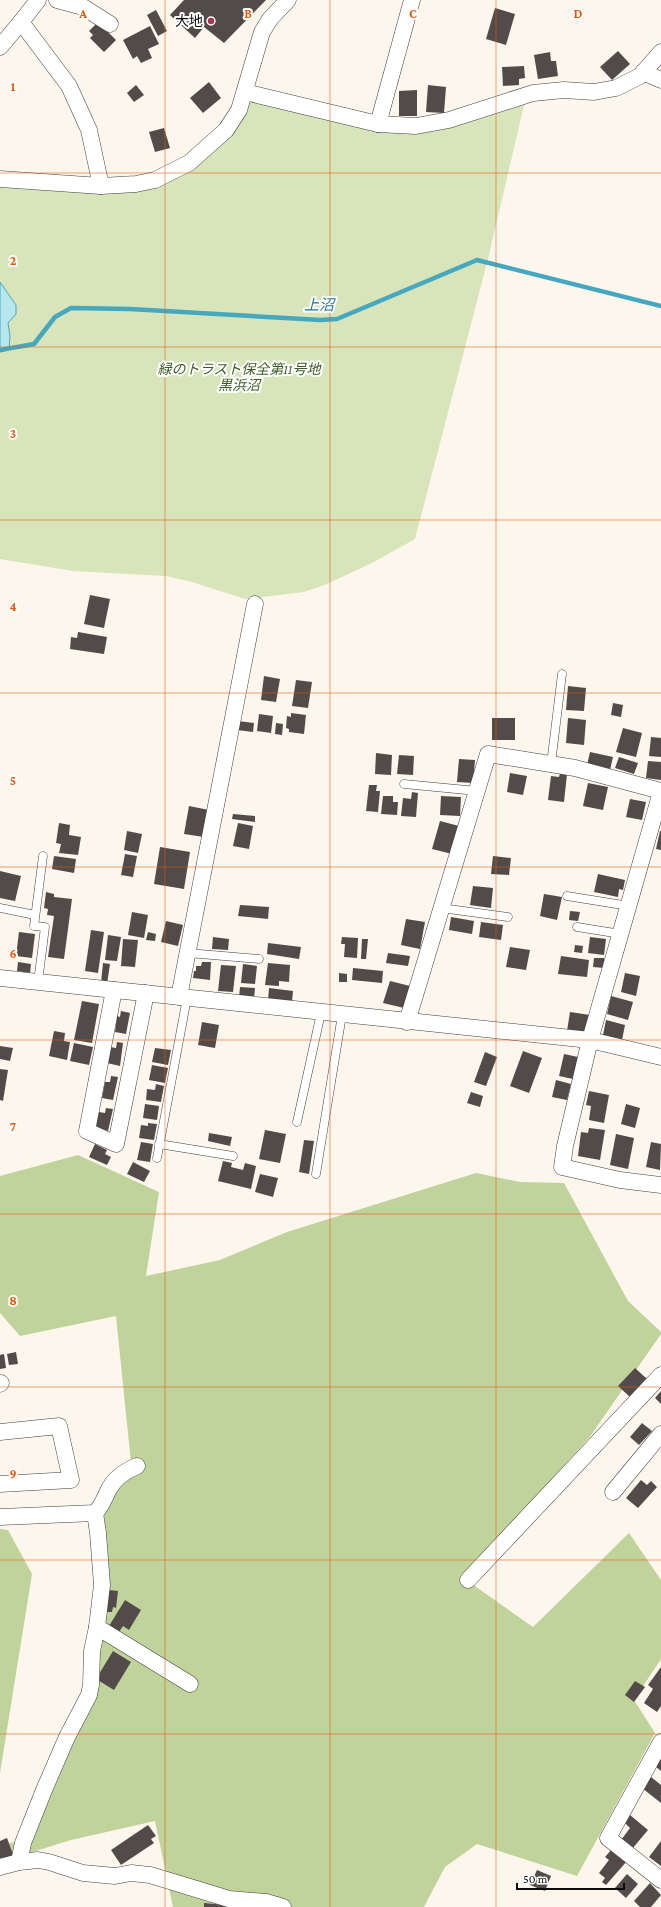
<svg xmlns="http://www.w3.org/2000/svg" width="661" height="1907" font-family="'Crimson Pro','Noto Sans JP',serif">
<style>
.green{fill:#d8e4ba}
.forest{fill:#c0d39b}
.water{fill:#b7e6ef;stroke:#46a8be}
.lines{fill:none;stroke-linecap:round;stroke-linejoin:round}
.stream{stroke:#46a8be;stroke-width:4.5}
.building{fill:#534b49}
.lane-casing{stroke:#3f3f3f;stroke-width:9}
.street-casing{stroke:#3f3f3f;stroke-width:17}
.lane{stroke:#fff;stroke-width:8}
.street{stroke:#fff;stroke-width:16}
.grid{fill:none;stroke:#e8590c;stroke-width:1;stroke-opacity:0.55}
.poi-dot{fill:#ac3353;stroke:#fff;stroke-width:1.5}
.labels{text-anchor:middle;stroke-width:4;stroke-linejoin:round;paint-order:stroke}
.poi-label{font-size:14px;fill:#0c0c0c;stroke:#fff;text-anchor:end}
.park-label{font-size:14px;font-style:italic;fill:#3b5c24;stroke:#fff}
.water-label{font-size:15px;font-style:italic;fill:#237890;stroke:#fff}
.grid-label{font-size:13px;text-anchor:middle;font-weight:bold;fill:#e8590c;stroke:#fff;stroke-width:4;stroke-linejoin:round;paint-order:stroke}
</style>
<rect width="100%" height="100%" fill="#fdf6ed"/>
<polygon class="green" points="250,98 366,126 525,101 488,259 415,539 374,562 327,584 304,592 245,599 192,582 165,576 73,571 0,559 0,185 176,176"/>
<g class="forest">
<polygon points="78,1155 159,1192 146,1276 220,1260 287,1232 476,1173 520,1182 564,1183 628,1301 661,1332 661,1334 589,1438 462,1577 533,1627 629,1533 661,1580 661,1659 634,1700 655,1733 577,1876 477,1844 445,1867 424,1907 259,1907 259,1904 223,1907 173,1907 155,1821 71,1840 0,1862 0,1846 33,1837 104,1622 97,1510 131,1463 116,1316 20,1336 0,1313 0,1176"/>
<polygon points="0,1529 8,1530 32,1574 0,1773"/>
</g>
<polygon class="water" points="0,282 16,305 16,314 8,323 10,336 9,350 0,352"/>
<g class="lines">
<polyline class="stream" points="0,350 34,344 55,317 71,308 130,309 320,320 337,319 477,260 661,306"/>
</g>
<g class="building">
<polygon points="184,0 266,0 224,43 204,27 195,38 170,15"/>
<polygon points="495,8 515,14 506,45 486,39"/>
<polygon points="156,10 167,31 158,36 147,15"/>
<polygon points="98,22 116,40 104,52 90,38 93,35 89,31"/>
<polygon points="150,26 159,44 148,49 152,58 141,63 137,56 133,59 123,40"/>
<polygon points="618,51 630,64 612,80 600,67"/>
<polygon points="550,52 551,61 556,61 558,76 538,79 534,55"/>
<polygon points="524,66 525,78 519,79 519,85 503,86 502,67"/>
<polygon points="209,82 221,98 203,113 190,98"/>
<polygon points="136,85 144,95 134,102 127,93"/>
<polygon points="428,85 446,87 444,113 426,112"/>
<polygon points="417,90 417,116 399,116 399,91"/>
<polygon points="164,128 170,148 155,152 149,132"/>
<polygon points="90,595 110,599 104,628 84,624"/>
<polygon points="78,632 107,637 104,654 70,649 71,637 77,638"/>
<polygon points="264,676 280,679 276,702 261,700"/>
<polygon points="296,680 312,682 308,708 292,706"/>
<polygon points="568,686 586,688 584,711 566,710"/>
<polygon points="613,703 623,705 621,717 611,715"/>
<polygon points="291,713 306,715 304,734 289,732 289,729 286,728 287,716 291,717"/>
<polygon points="259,714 273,716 271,733 257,731"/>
<rect x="492" y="718" width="23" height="22"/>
<polygon points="568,718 586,720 584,745 566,743"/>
<polygon points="238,721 254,723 253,732 237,730"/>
<polygon points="276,723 283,724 282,735 275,734"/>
<polygon points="623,728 642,733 636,757 616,752"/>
<polygon points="651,737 661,738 661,757 649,756"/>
<polygon points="590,752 613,757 610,770 587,765"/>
<polygon points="376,753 392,755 391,775 375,774"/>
<polygon points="399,755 414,756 413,775 397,774"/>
<polygon points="619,757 638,763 634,774 615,768"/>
<polygon points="459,759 475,760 473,783 457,782"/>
<polygon points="648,761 661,762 661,780 646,778"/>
<polygon points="510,773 527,776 523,795 507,792"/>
<polygon points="560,773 567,774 564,802 548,800 551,776 559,777"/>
<polygon points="588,783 608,787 603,810 583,806"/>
<polygon points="369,785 377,785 376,791 380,791 378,812 366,811"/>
<polygon points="412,792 418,793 416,817 401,816 403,798 411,799"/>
<polygon points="383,796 393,796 393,802 398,802 397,815 381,814"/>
<polygon points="441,796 461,797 460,816 440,815"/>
<polygon points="630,799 646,802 642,820 626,817"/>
<polygon points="189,806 209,810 204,837 184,834"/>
<polygon points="233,814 255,816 255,822 232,819"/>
<polygon points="440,821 459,826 452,854 432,849"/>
<polygon points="59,823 70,825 69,835 81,837 78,855 59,853 61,844 56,843"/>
<polygon points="238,823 253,826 249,849 233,846"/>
<polygon points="127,831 142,834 138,853 124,850"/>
<polygon points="660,831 661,831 661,850 656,849"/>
<polygon points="160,847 190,852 184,889 154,884"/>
<polygon points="125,854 137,856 133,877 121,875"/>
<polygon points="54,856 76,859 74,873 52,869"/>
<polygon points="493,856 511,858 509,875 491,874"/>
<polygon points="0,871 21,876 15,901 0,898"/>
<polygon points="598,874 625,880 623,890 619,889 618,897 594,892"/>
<polygon points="473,886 493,888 491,908 470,905"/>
<polygon points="46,892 54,894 54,897 72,899 64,959 48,957 54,916 47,915 48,909 44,908"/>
<polygon points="544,894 562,897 557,920 540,916"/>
<polygon points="240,905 269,907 268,919 238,916"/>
<polygon points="570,911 580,912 578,921 569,920"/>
<polygon points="132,912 148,915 144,938 128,935"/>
<polygon points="451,917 474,921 472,934 449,930"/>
<polygon points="406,919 425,922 420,949 401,945"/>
<polygon points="166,921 183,925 178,946 161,942"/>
<polygon points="481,922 503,925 501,940 479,937"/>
<polygon points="91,930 104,932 98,973 85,971"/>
<polygon points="19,932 35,934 32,958 16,956"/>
<polygon points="148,932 156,934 155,941 146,940"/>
<polygon points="108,935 121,937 117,961 105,960"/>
<polygon points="213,937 229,939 228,950 212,949"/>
<polygon points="342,937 358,938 357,958 344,957 345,944 341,944"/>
<polygon points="590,937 606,939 604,955 588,953"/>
<polygon points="123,939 138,940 135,967 121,966"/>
<polygon points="362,939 368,939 366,959 361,959"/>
<polygon points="268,943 301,947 299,959 267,954"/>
<polygon points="575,945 583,946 582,953 574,952"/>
<polygon points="510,947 530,950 526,970 506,967"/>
<polygon points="388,953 410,956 408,966 386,963"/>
<polygon points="561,956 589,960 587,977 558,974"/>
<polygon points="594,958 604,958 604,968 593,967"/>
<polygon points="18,962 31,964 30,973 17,971"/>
<polygon points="202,962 211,962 210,980 193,978 194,971 196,971 196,966 201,966"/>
<polygon points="103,963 110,964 107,984 101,983"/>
<polygon points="268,963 290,965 289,982 279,981 279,986 265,985"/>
<polygon points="243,964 257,966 255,984 241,983"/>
<polygon points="221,965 236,966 233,992 218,991"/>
<polygon points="353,968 383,971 382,983 352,980"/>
<polygon points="339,973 347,974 347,982 339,982"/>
<polygon points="625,973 640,976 636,996 621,992"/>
<polygon points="390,981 410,986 404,1008 383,1003"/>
<polygon points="240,987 255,988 254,999 239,998"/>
<polygon points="269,988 293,991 292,1002 268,1000"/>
<polygon points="611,996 633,1002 628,1020 607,1014"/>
<polygon points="82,1001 99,1004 92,1043 74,1040"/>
<polygon points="121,1011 130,1013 126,1034 115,1032 117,1016 120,1017"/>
<polygon points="570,1012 590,1015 587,1034 567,1031"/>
<polygon points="606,1020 625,1025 622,1040 603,1035"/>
<polygon points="202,1022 219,1025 215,1048 198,1045"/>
<polygon points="54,1031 65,1033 64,1041 70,1042 67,1060 49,1056"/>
<polygon points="117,1042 123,1043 120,1066 107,1063 110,1047 116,1048"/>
<polygon points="74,1043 93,1047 89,1065 70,1061"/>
<polygon points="0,1046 13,1048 10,1061 0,1059"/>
<polygon points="155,1048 171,1050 168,1065 152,1062"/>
<polygon points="523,1051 542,1058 529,1093 510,1086"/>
<polygon points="485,1052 497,1057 486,1086 474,1082"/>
<polygon points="564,1054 578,1057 573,1079 559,1076"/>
<polygon points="152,1065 168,1068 165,1083 149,1080"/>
<polygon points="0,1069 8,1070 3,1101 0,1100"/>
<polygon points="111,1076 118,1077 113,1100 102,1098 105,1082 110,1082"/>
<polygon points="556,1080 571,1084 567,1100 552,1097"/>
<polygon points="156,1084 164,1086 161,1102 146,1100 147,1089 155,1090"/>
<polygon points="589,1091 609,1095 604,1123 589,1120 591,1106 586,1105"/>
<polygon points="471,1092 483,1096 480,1107 467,1103"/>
<polygon points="145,1104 159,1106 157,1120 143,1118"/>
<polygon points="626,1104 640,1108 635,1128 621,1124"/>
<polygon points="106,1108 113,1109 108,1131 95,1128 99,1112 105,1113"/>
<polygon points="148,1123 157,1124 154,1140 139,1138 141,1125 148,1126"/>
<polygon points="589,1128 605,1130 600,1160 578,1156 581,1132 588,1133"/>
<polygon points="265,1130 286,1134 280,1163 259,1159"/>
<polygon points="209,1133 232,1137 230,1146 208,1141"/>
<polygon points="616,1134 634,1138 628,1169 610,1165"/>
<polygon points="304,1140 314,1141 309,1174 299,1172"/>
<polygon points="141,1142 153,1144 150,1162 137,1160"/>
<polygon points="651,1142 661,1144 660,1170 646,1167"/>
<polygon points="95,1144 107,1150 105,1154 111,1157 107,1165 89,1157"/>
<polygon points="223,1161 232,1163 231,1167 243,1170 245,1163 256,1166 251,1189 218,1181"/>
<polygon points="133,1162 150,1171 144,1182 127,1174"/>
<polygon points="260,1174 278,1178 273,1197 255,1192"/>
<polygon points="16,1352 18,1364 9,1365 7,1354"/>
<polygon points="4,1354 6,1368 0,1369 0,1355"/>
<polygon points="635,1368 647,1379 630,1397 618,1386"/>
<polygon points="661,1391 661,1404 655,1398"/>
<polygon points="642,1423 652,1431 639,1445 630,1437"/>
<polygon points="641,1480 647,1485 651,1481 657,1487 638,1508 626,1498"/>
<polygon points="109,1590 118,1591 116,1608 113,1607 112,1612 106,1612"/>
<polygon points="125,1600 141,1610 129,1630 123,1626 119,1632 109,1626"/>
<polygon points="113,1651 131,1662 114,1690 96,1679"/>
<polygon points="661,1667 661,1706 657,1712 644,1703 653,1689 648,1685"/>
<polygon points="635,1681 645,1687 634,1702 625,1695"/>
<polygon points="661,1758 661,1771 655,1766"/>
<polygon points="651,1777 661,1785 661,1803 642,1788"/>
<polygon points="630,1815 648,1830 632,1849 621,1840 630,1828 624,1822"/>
<polygon points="148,1825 156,1836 151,1839 154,1843 121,1865 111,1850"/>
<polygon points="7,1838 14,1857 0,1862 0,1841"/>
<polygon points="661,1841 661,1866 649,1857"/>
<polygon points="612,1849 627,1861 606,1885 602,1882 605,1878 599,1873 609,1860 605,1857"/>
<polygon points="537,1870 551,1876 545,1891 530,1885"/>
<polygon points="627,1874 638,1884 626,1898 615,1888"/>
<polygon points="650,1883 661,1895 651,1907 640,1907 634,1901"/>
<polygon points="204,1903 225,1905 225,1907 204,1907"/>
</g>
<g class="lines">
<defs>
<g id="lane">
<polyline points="551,764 562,674"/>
<polyline points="404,784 477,791"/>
<polyline points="567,896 629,906"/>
<polyline points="0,908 35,915"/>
<polyline points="441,908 508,917"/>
<polyline points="577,927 621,934"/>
<polyline points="188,953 259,959"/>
<polyline points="38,982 45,927 34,926 43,856"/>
<polyline points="297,1122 321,1013"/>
<polyline points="159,1144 233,1156"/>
<polyline points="157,1158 187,998"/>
<polyline points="316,1174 342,1015"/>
</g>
<g id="street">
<polyline points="38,0 21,22 69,86 89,130 101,186"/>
<polyline points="57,0 83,7 110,24"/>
<polyline points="0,47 21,22"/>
<polyline points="643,72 661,80"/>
<polyline points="245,92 378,124 416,126 449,120 533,93 564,90 594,92 616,88 640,76 661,52"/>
<polyline points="378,124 412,0"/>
<polyline points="0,179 101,186 136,184 155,180 189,163 226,130 239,110 262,32 270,19 288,0"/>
<polyline points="661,792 590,1040 565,1146 562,1167 620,1180 661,1185"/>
<polyline points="0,978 590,1040 661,1057"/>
<polyline points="114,990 87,1131 116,1144 146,993"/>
<polyline points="179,997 255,604"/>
<polyline points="407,1022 488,754 575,768 661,791"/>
<polyline points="0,1384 1,1383"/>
<polyline points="0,1432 59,1426 71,1480 0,1484"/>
<polyline points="613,1492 661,1434"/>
<path d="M0,1517L95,1513C102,1506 104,1499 108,1491C114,1478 125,1471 137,1466"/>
<polyline points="468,1580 661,1375"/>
<polyline points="97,1627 190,1684"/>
<polyline points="661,1742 608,1838 661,1880"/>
<polyline points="19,1862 23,1843 44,1790 67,1737 89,1695 91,1685 92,1651 97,1627 102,1585 98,1533 95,1513"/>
<polyline points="0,1867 19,1862 38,1860 49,1862 83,1873 115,1876 131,1873 150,1875 229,1899 266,1902 283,1907"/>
</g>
</defs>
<use href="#lane" class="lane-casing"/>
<use href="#street" class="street-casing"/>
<use href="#lane" class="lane"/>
<use href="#street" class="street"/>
</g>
<path class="grid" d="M165,0V1907M330,0V1907M496,0V1907M0,173H661M0,347H661M0,520H661M0,693H661M0,867H661M0,1040H661M0,1214H661M0,1387H661M0,1560H661M0,1734H661"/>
<circle class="poi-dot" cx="211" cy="21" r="4"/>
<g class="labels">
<g class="poi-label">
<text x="203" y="26">大地</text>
</g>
<g class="park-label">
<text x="239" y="374">緑のトラスト保全第11号地<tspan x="239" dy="16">黒浜沼</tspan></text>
</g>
<g class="water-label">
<text x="319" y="310">上沼</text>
</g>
</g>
<g class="grid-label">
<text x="83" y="18">A</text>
<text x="248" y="18">B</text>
<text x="413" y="18">C</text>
<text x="578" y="18">D</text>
<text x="13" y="91">1</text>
<text x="13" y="265">2</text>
<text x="13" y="438">3</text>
<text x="13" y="611">4</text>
<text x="13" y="785">5</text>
<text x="13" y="958">6</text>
<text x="13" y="1131">7</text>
<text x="13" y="1305">8</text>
<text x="13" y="1478">9</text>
</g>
<path d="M517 1883v6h107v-6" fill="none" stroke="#0c0c0c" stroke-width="2"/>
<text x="523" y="1883" font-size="12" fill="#0c0c0c" stroke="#ffffff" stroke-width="3" paint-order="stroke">50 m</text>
</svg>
